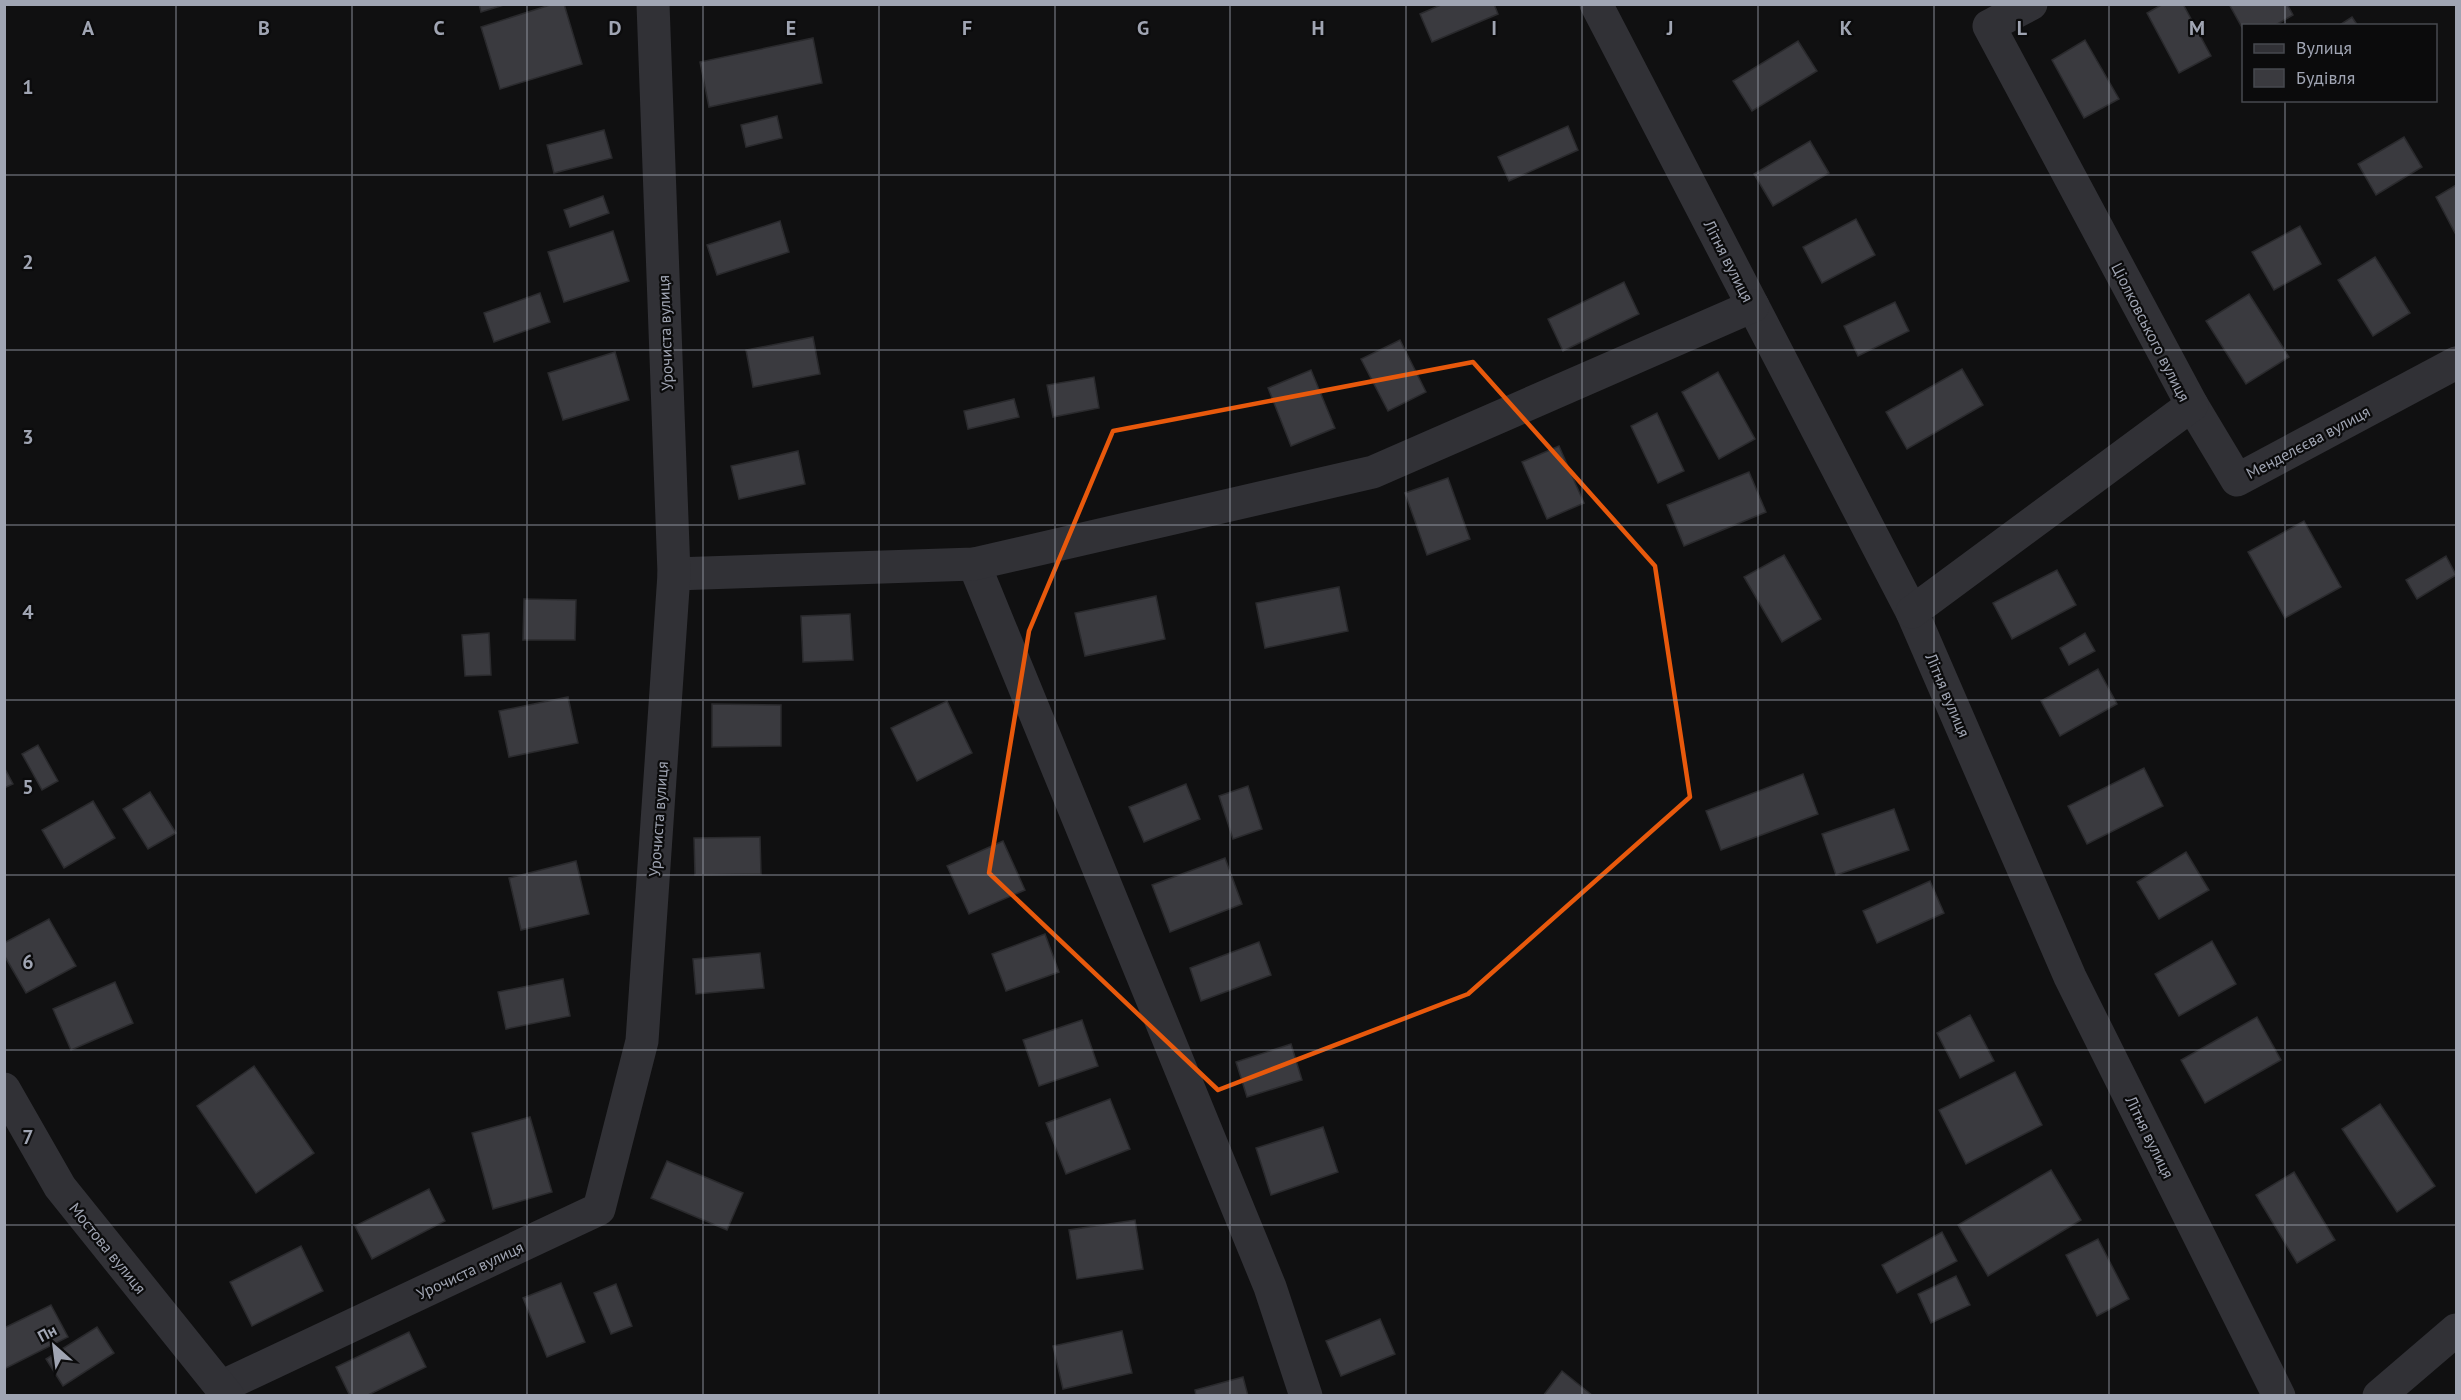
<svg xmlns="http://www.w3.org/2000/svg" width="2461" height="1400" font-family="'PT Sans',sans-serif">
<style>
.building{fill:#3a3a3f;stroke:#2a2a2d;stroke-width:1.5}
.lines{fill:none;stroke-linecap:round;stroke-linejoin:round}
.minor{stroke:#313136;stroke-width:33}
.tertiary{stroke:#313136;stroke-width:33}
.marked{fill:none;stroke:#e8590c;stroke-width:4.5;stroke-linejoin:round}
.grid{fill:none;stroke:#a0a5b3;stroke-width:1.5;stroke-opacity:0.55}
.labels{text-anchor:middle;stroke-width:4.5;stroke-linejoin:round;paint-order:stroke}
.street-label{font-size:16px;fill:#a0a5b3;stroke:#0b0b0c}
.grid-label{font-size:20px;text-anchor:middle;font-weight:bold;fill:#a0a5b3;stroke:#0b0b0c;stroke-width:4.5;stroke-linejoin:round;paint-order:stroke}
</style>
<rect width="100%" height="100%" fill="#101011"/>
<g class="building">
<polygon points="479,4 507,4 481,12"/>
<polygon points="553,4 564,4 582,64 500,89 481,27"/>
<polygon points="1443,4 1494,4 1498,14 1432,42 1420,14"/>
<polygon points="2163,4 2183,4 2211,56 2179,73 2147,13"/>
<polygon points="2229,4 2287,4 2293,15 2274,26 2244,26 2244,31"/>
<polygon points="2352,17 2358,26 2338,26"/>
<polygon points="813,38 822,83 709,107 700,62"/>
<polygon points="2085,40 2119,99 2084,118 2052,60"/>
<polygon points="1798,41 1817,71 1752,111 1733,81"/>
<polygon points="777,116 782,138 746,147 741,125"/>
<polygon points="1568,126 1578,150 1509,181 1498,157"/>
<polygon points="604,130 612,158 554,173 547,145"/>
<polygon points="2404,137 2422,167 2376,195 2358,164"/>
<polygon points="1810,141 1829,173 1773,206 1754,174"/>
<polygon points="2456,185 2456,235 2436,197"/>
<polygon points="603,196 609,213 570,227 564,210"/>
<polygon points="1856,219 1875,255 1822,283 1803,247"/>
<polygon points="780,221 789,252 717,275 707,245"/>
<polygon points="2300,226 2321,264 2274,290 2252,252"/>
<polygon points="613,231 629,281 564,302 548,252"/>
<polygon points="2375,257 2410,313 2373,336 2338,280"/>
<polygon points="1624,282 1639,314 1563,351 1548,319"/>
<polygon points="540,293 550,322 494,342 484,313"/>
<polygon points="2249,294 2289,357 2246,384 2206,321"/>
<polygon points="1895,302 1909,331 1858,356 1844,326"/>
<polygon points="813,337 820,374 753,387 746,350"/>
<polygon points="1400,340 1426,392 1388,411 1361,359"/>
<polygon points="615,352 629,400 563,420 548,373"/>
<polygon points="1962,369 1983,405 1907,449 1886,412"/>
<polygon points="1311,370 1335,428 1291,446 1268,388"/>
<polygon points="1718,372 1755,439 1719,459 1682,392"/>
<polygon points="1094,377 1099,408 1053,417 1047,385"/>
<polygon points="1014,399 1019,417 968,429 964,411"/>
<polygon points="1657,413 1684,471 1658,483 1631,426"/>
<polygon points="1559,446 1584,503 1547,519 1522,462"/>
<polygon points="798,451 805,484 739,499 731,466"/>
<polygon points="1749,472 1766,512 1684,546 1667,505"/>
<polygon points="1448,478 1470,539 1427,555 1405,493"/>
<polygon points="2304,521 2341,587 2285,618 2248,552"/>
<polygon points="1784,555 1821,619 1782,642 1744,577"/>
<polygon points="2446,556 2456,575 2417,599 2406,580"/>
<polygon points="2057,570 2076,605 2012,639 1993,603"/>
<polygon points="1339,587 1348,631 1265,648 1256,603"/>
<polygon points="1156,596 1165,639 1085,656 1075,613"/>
<polygon points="524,599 576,600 575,640 523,640"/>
<polygon points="850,614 853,660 803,662 801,616"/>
<polygon points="489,633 491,675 465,676 462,635"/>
<polygon points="2085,633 2095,651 2069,665 2060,648"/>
<polygon points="2098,669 2117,704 2060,736 2041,701"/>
<polygon points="568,697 578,743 509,757 499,711"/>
<polygon points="947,701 972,753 917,781 891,728"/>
<polygon points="712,704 781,705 781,746 712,747"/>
<polygon points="38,745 58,781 42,790 22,754"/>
<polygon points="4,767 13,784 4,788"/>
<polygon points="2144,768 2163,806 2087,844 2068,806"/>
<polygon points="1803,774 1818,814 1721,850 1706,811"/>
<polygon points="1186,784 1200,819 1144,842 1129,807"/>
<polygon points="1248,786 1262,829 1233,839 1219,796"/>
<polygon points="150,792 176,833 148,849 123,809"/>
<polygon points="93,801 115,838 64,868 42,830"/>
<polygon points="1894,809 1909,850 1836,875 1822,834"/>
<polygon points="760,837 761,874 695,875 694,838"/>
<polygon points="1003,841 1025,890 969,914 947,866"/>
<polygon points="2186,852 2209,890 2159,919 2137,882"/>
<polygon points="1225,858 1242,904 1170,932 1152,885"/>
<polygon points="576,861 589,914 521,930 509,878"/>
<polygon points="1930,881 1944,913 1877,943 1863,911"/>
<polygon points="49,919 76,966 26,993 4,955 4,943"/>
<polygon points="1045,934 1059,972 1006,991 992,954"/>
<polygon points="2212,941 2236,984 2179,1016 2155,974"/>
<polygon points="1259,942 1271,975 1201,1001 1190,968"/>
<polygon points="760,953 764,988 696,994 693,959"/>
<polygon points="563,979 570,1016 506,1029 498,992"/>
<polygon points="115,982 133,1023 71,1050 53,1009"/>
<polygon points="1970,1015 1994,1061 1960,1078 1937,1033"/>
<polygon points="2257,1017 2281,1060 2205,1103 2181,1060"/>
<polygon points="1082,1020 1098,1066 1039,1086 1023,1040"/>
<polygon points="1291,1044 1302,1080 1247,1097 1236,1062"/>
<polygon points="254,1066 314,1153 256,1193 197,1106"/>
<polygon points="2015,1072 2042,1125 1966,1164 1939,1110"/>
<polygon points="1110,1099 1130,1149 1066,1174 1046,1123"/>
<polygon points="2380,1104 2435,1186 2397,1212 2342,1129"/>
<polygon points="530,1117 552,1192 493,1209 472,1133"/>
<polygon points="1323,1127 1338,1172 1271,1195 1256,1148"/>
<polygon points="667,1161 743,1193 727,1230 651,1198"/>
<polygon points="2051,1170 2081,1220 1988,1276 1958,1225"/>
<polygon points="2294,1172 2335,1240 2297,1263 2256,1195"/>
<polygon points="429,1189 445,1221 372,1259 355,1226"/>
<polygon points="1135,1220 1143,1269 1077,1279 1069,1230"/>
<polygon points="1942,1232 1957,1261 1897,1293 1882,1265"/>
<polygon points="2098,1239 2129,1299 2097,1316 2066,1255"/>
<polygon points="301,1246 323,1291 252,1326 230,1282"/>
<polygon points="1956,1276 1970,1305 1931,1323 1918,1294"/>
<polygon points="561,1283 585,1342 547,1357 523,1298"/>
<polygon points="616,1284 632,1326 611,1334 594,1293"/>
<polygon points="51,1305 68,1337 4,1369 4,1328"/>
<polygon points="1380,1319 1395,1354 1341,1376 1326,1341"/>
<polygon points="97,1327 114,1353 63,1386 46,1359"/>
<polygon points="1122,1331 1132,1373 1063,1389 1053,1346"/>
<polygon points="409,1332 426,1367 366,1396 350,1396 336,1367"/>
<polygon points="1562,1371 1593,1396 1543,1396"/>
<polygon points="1243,1377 1248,1396 1196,1396 1195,1390"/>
</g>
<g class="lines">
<g class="minor">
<polyline points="1596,4 1912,612 2070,977 2279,1396"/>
<polyline points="2192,405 2237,480 2456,363"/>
<polyline points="974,564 1270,1287 1306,1396"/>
<polyline points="674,574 974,564 1373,472 1753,306"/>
<polyline points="1912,612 2192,405 1989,26 2031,4"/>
<polyline points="221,1387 599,1209 642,1041 674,574 653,4"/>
</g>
<g class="tertiary">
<polyline points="4,1089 60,1187 228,1396"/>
<polyline points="2379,1396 2456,1330"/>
</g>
</g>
<path class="marked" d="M1473,362L1655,566L1690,797L1468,994L1218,1090L989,873L1029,631L1113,431Z"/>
<path class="grid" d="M176,4V1396M352,4V1396M527,4V1396M703,4V1396M879,4V1396M1055,4V1396M1230,4V1396M1406,4V1396M1582,4V1396M1758,4V1396M1934,4V1396M2109,4V1396M2285,4V26M2285,100V1396M4,175H2456M4,350H2456M4,525H2456M4,700H2456M4,875H2456M4,1050H2456M4,1225H2456"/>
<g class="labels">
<g class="street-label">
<text transform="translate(1729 261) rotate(63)" y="6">Літня вулиця</text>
<text transform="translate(2151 332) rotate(63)" y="6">Ціолковського вулиця</text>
<text transform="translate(665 333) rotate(-92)" y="6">Урочиста вулиця</text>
<text transform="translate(2308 442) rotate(-28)" y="6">Менделєєва вулиця</text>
<text transform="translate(1948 695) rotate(67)" y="6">Літня вулиця</text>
<text transform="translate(658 819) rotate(-86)" y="6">Урочиста вулиця</text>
<text transform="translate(2150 1137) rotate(64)" y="6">Літня вулиця</text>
<text transform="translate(108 1248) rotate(51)" y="6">Мостова вулиця</text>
<text transform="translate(470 1270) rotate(-25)" y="6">Урочиста вулиця</text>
</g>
</g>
<g class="grid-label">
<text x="88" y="35">A</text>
<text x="264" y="35">B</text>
<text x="439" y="35">C</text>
<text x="615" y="35">D</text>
<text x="791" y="35">E</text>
<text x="967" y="35">F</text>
<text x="1143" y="35">G</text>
<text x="1318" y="35">H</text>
<text x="1494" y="35">I</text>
<text x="1670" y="35">J</text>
<text x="1846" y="35">K</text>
<text x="2022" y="35">L</text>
<text x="2197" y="35">M</text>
<text x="28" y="94">1</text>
<text x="28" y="269">2</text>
<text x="28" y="444">3</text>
<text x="28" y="619">4</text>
<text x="28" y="794">5</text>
<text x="28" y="969">6</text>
<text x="28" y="1144">7</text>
</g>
<rect width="2461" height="1400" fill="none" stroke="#a0a5b3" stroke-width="12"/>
<rect x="2242" y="24" width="195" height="78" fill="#0b0b0c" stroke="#47494f" stroke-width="1.5"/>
<rect x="2254" y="44" width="30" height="9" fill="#313136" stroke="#47494f" stroke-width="1.5"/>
<text x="2296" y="54" font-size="18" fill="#a0a5b3">Вулиця</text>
<rect x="2254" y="69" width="30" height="18" fill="#3a3a3f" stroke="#47494f" stroke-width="1.5"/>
<text x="2296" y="84" font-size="18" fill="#a0a5b3">Будівля</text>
<g transform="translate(54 1346) rotate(332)" stroke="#0b0b0c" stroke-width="4.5" paint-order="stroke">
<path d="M0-4.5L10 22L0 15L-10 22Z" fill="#a0a5b3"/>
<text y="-9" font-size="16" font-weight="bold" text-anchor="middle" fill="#a0a5b3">Пн</text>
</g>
</svg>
